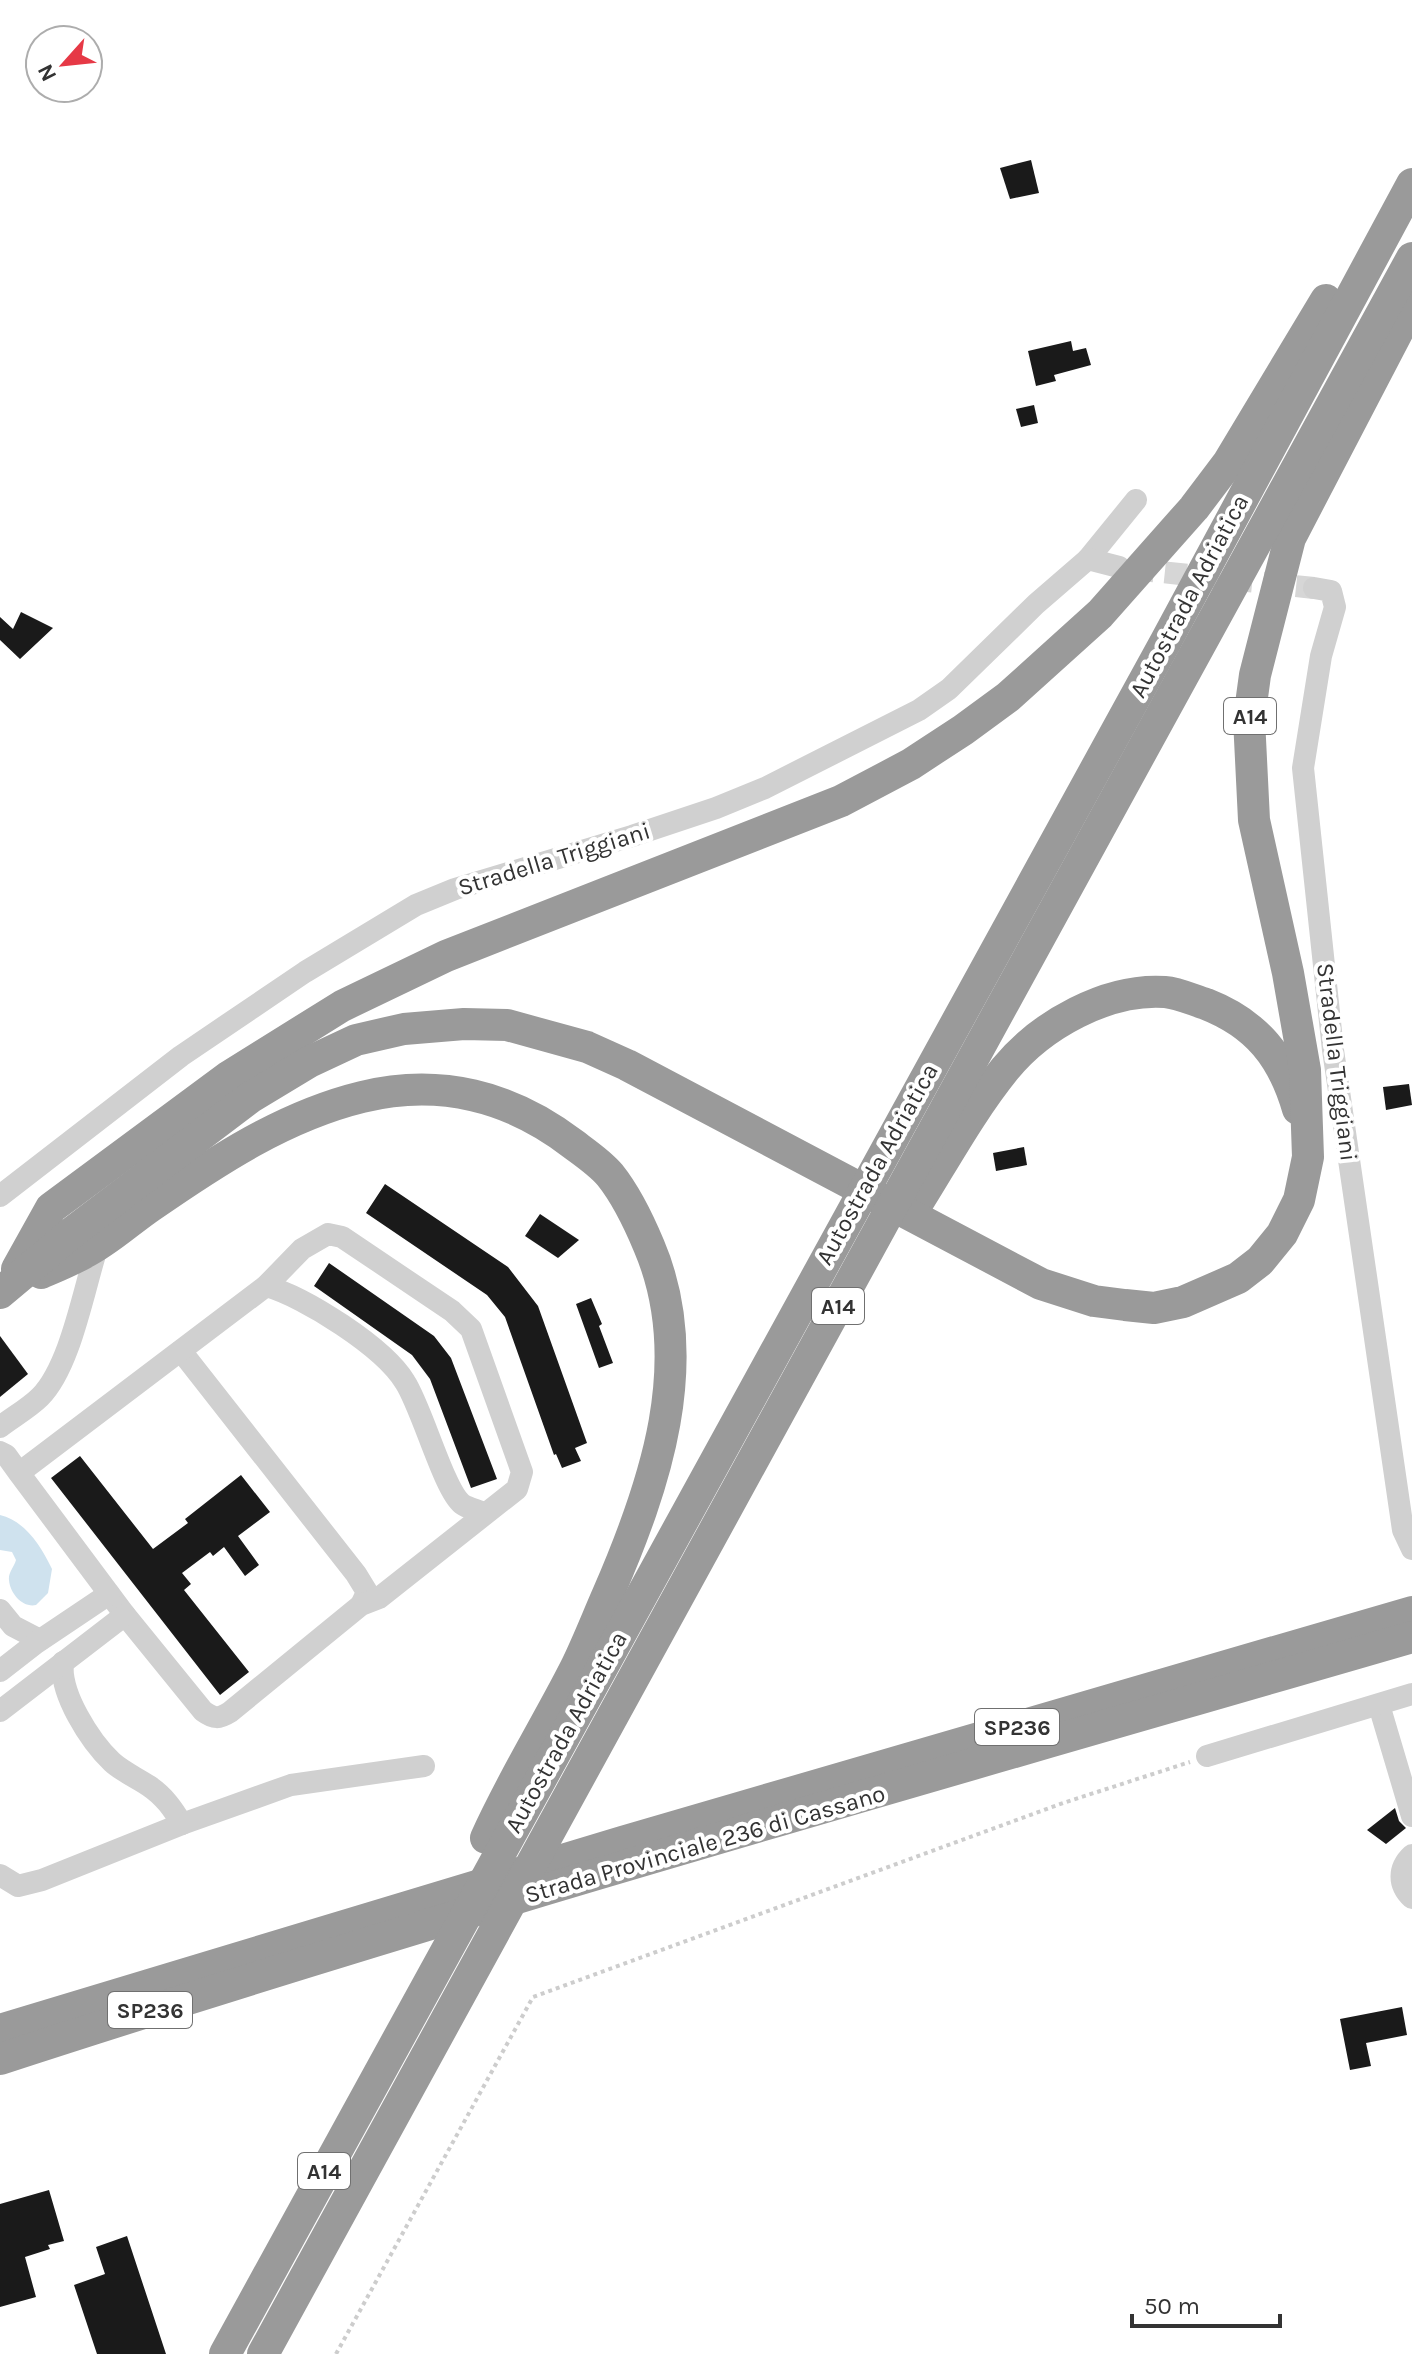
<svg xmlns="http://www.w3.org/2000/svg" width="1412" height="2354" font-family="Karla,sans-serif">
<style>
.water{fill:#cfe2ee}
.building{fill:#1a1a1a}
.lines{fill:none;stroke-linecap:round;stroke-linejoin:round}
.minor-tunnel{stroke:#d6d6d6;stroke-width:22;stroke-dasharray:22 11;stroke-linecap:butt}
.path{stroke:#cdcdcd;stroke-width:4;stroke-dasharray:4 4;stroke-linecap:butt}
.minor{stroke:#d0d0d0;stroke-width:22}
.highway{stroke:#9a9a9a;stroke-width:32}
.labels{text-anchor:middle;stroke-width:8;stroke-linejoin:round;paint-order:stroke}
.shield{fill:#fff;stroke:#707070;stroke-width:2}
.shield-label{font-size:22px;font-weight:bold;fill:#333}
.street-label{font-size:24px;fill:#333;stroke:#fff}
</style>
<rect width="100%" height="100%" fill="#fff"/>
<path class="water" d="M0,1515C25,1521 41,1546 52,1569L48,1593L36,1605C23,1608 10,1594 9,1580C8,1573 14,1567 16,1560L12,1552L0,1550Z"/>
<g class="building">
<polygon points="1031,160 1039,193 1010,199 1000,168"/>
<polygon points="1071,341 1073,351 1086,348 1091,365 1054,375 1056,381 1036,386 1028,351"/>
<polygon points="1034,405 1038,423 1021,427 1016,409"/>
<polygon points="21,612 53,628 20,659 0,640 0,617 13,629"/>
<polygon points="1409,1084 1412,1105 1386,1110 1383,1087"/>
<polygon points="1024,1147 1027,1165 996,1171 993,1153"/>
<polygon points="385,1184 508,1267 538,1306 587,1443 575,1448 581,1461 562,1468 556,1454 554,1455 505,1317 487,1295 366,1213"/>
<polygon points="540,1214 579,1240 558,1258 525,1236"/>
<polygon points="329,1263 434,1336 451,1358 497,1479 471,1488 430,1379 412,1355 314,1286"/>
<polygon points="591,1298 602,1324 599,1326 613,1363 599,1368 576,1304"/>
<polygon points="0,1336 28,1374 0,1397"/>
<polygon points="80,1456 153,1549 188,1523 185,1519 241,1475 270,1512 238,1536 259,1565 245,1576 224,1547 213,1556 210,1552 182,1573 191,1584 184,1590 249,1672 220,1695 51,1478"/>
<polygon points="1395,1808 1399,1821 1406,1828 1386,1844 1367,1830"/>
<polygon points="1402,2007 1407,2035 1366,2043 1371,2066 1350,2070 1340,2019"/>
<polygon points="49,2190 64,2241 48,2245 50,2249 25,2257 36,2297 0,2307 0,2204"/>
<polygon points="127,2236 166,2354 97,2354 74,2285 105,2274 96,2247"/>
</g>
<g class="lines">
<polyline class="minor-tunnel" points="1132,569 1314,588"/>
<polyline class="path" points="336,2354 533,1997 1063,1803 1190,1762"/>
<g class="minor">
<polyline points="1088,559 1136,500"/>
<polyline points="1314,588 1331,591 1335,607 1321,656 1303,768 1333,1050 1403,1530 1412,1549"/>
<polyline points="0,1196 181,1056 305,972 416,905 455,889 632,836 716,808 765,788 919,710 949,689 1036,604 1088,559 1119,567"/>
<path d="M266,1286C305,1297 384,1347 405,1382C422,1408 444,1490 462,1504C467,1508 478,1510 484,1513"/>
<polyline points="181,1351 356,1574 367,1592 361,1605"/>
<path d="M0,1427C13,1417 29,1408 40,1397C71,1366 84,1287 98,1245"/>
<path d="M0,1452L6,1455L19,1473L125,1615L203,1711C214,1719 219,1719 230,1712L361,1605L379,1598L517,1489L522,1472L471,1329L452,1311L342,1237L328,1234L302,1249L266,1286L19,1473"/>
<polyline points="0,1610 13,1626 40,1640"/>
<path d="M63,1662C59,1693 90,1741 112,1762C123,1772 137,1778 149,1786C164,1796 173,1809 182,1824"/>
<polyline points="0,1671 36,1643 109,1594"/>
<polyline points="1379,1705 1412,1816"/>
<polyline points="0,1711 125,1615"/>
<polyline points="1207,1756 1412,1694"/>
<path d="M1412,1855C1398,1868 1398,1885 1412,1898"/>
<polyline points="0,1875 18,1886 42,1880 182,1824 291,1785 424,1766"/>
</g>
<g class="highway">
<path d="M915,1207C944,1161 971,1111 1005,1069C1041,1025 1107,988 1165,992C1178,993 1193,1000 1206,1004C1257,1024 1283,1057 1298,1109"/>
<polyline points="17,1269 51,1208 228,1077 342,1006 446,956 841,801 911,764 963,730 1008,697 1100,614 1194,508 1228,463 1326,300"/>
<path d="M41,1273C55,1267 70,1261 84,1253C108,1241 129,1221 151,1206C216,1161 284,1116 362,1097C439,1078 511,1096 573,1144C585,1153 600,1163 610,1175C626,1195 639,1222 649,1246C698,1361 655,1486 608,1594C597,1619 587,1645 575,1669C546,1726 512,1780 486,1838"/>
<polyline points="0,1293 74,1231 251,1097 309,1062 356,1040 404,1029 464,1024 507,1025 587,1047 627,1065 1041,1284 1094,1301 1125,1305 1154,1308 1183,1302 1238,1278 1260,1261 1282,1234 1299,1200 1308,1157 1305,1070 1288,973 1254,820 1249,719 1255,675 1290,538 1412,304"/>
<polyline points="0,2030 622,1842 1412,1612"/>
<path d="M0,2059C467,1907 940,1774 1412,1637"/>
<polyline points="225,2354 1166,641 1412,184"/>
<polyline points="263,2354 1412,258"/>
</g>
</g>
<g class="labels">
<g class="shield">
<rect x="1224" y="698" width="52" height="36" rx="6"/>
<rect x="812" y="1288" width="52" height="36" rx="6"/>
<rect x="975" y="1709" width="84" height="36" rx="6"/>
<rect x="108" y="1992" width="84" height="36" rx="6"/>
<rect x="298" y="2153" width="52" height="36" rx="6"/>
</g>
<g class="shield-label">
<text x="1250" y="724">A14</text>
<text x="838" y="1314">A14</text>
<text x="1017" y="1735">SP236</text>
<text x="150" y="2018">SP236</text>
<text x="324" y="2179">A14</text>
</g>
<g class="street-label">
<text transform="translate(1189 596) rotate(-62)" y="8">Autostrada Adriatica</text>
<text transform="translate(554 859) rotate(-17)" y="8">Stradella Triggiani</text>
<text transform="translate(1337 1062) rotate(83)" y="8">Stradella Triggiani</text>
<text transform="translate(877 1164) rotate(-61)" y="8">Autostrada Adriatica</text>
<text transform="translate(566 1732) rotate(-61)" y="8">Autostrada Adriatica</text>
<text transform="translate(705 1844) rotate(-16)" y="8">Strada Provinciale 236 di Cassano</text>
</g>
</g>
<g transform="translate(64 64) rotate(243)"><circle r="38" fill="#ffffff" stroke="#adadad" stroke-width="2"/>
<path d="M0-6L14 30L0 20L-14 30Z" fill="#e63946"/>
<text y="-12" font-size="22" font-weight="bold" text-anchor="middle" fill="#333333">N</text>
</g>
<path d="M1132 2314v12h148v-12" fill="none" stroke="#333333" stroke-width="4"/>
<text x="1144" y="2314" font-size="24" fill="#333333" stroke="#ffffff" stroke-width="6" paint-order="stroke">50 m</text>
</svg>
